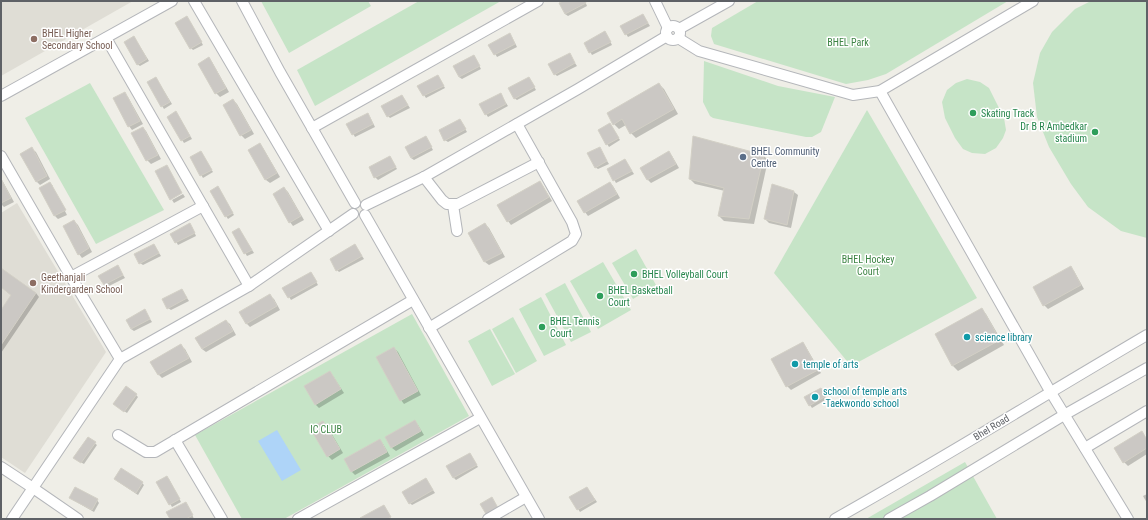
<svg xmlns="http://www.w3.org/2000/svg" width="1148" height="520" font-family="'Roboto Condensed',sans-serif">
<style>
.education{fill:#dfddd5}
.green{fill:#c6e4c7}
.water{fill:#aed4f8}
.shadow{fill:#0003}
.building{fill:#cbc8c4;stroke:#d3d0c6}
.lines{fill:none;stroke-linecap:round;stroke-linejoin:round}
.minor-casing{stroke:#b4b6ba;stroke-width:12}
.minor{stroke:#fff;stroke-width:10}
.education-dot{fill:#8d6e63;stroke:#fff;stroke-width:1.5}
.leisure-dot{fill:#2e9e5b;stroke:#fff;stroke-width:1.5}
.service-dot{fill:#5c6f8a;stroke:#fff;stroke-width:1.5}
.culture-dot{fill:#0f9aa8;stroke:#fff;stroke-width:1.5}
.labels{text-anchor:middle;stroke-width:3;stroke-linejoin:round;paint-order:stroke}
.education-label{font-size:10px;fill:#785e54;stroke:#fff;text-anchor:start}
.park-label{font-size:10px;fill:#3e8545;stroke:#fff}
.leisure-label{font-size:10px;fill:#27864d;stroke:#fff;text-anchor:start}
.service-label{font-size:10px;fill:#4e5e75;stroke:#fff;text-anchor:start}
.culture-label{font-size:10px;fill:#0d838f;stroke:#fff;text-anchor:start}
.street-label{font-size:10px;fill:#5e6166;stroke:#fff}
</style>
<rect width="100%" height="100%" fill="#efeee7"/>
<g class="education">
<polygon points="1,1 133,1 1,76"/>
<polygon points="17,203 106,352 25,473 1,457 1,213"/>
</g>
<g class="green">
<polygon points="261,1 368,1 371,6 289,53"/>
<polygon points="419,1 501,1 315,106 297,70"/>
<polygon points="758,1 1008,1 886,74 868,80 846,84 714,44 711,36 712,28"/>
<polygon points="1091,1 1147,1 1147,238 1121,231 1088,207 1071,184 1049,147 1037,117 1033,83 1040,53 1052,32 1075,9"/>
<polygon points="704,61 778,86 835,97 821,132 812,137 806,137 713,118 710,116 703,102"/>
<polygon points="967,79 980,82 989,88 1004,118 1006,130 1003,138 996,148 985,154 972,153 963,149 955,138 945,118 942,102 947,90 956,83"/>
<polygon points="90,83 164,210 96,244 25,118"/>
<polygon points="867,110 977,298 851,366 774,273"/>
<polygon points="636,249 656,285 633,299 612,263"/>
<polygon points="603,262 631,310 598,329 570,281"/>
<polygon points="565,283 591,332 571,342 545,294"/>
<polygon points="541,297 566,345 544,356 519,309"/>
<polygon points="412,314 469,416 284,519 242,519 195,435"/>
<polygon points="513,317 537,361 516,373 492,329"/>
<polygon points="490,329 515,374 492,386 468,341"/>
<polygon points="965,462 997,519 866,519"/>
</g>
<polygon class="water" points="277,430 301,470 282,481 258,441"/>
<g class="shadow">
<polygon points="565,1 585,1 587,6 568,16 565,14"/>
<polygon points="643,15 650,26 628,37 621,26"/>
<polygon points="189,20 203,45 193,50 191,48"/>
<polygon points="607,35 612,45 592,55 585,43"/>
<polygon points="134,37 149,61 140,66 137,64"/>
<polygon points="512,37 517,47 497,57 490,45"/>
<polygon points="569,54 577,66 557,76 555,74"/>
<polygon points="474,56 481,69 462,79 459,77"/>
<polygon points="209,58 212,62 229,92 220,97 216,93"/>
<polygon points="438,76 445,88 426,98 418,86"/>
<polygon points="156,78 172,104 164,109 148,83"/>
<polygon points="529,78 536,90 517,100 514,98"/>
<polygon points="659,84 664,89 678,114 636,138 631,133 626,125 619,129 614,124"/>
<polygon points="124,94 128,97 143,124 132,130 129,126"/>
<polygon points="500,94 508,106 488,117 486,114"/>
<polygon points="402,96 410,108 390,118 388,116"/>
<polygon points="233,100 237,104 254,134 245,139 241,135"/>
<polygon points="178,115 192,139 184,143 168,117"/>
<polygon points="370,117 375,127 355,137 348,125"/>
<polygon points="460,120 467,132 448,142 445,140"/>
<polygon points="612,127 620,140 609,147 599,131"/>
<polygon points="143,128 146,131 161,159 151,164 147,160"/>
<polygon points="426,138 433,150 414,160 411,158"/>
<polygon points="260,144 263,148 280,177 270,183 266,180 249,150"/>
<polygon points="599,148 609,164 598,169 595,167"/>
<polygon points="32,149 36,152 50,179 40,185 36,181"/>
<polygon points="201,152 213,172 203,178 191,158"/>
<polygon points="669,153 672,156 679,168 651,183 648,180 641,168"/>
<polygon points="763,155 768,160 754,224 724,221 719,216 725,191 695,184 690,179"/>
<polygon points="390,157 397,169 378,180 375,177"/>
<polygon points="625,160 634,174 616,183 608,169"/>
<polygon points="1,178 14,202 4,207 1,204"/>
<polygon points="540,182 543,186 552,201 511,225 508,221"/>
<polygon points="50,183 53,186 52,186 67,215 58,219 55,216 40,188"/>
<polygon points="610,183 613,186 620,198 588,216 585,212"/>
<polygon points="284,188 288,192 304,220 293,226 290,222"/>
<polygon points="220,190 234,215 228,219 226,216"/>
<polygon points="794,192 798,195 791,228 769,223 765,219"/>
<polygon points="183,194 185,197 174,203 172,200"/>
<polygon points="74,221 78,225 92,252 82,258 79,254"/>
<polygon points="485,224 489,228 505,257 489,265 485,262 469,233"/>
<polygon points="192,227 196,236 178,245 172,234"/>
<polygon points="239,229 254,253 247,256 233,233"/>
<polygon points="154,245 161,256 143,265 140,263"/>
<polygon points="355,245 364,259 339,272 337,270"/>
<polygon points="118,267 125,278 107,287 104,285"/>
<polygon points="1071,268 1074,271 1084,289 1048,309 1044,305"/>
<polygon points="1,269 36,293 39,297 1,353 1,312 12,296 1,287"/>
<polygon points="311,273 318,285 291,300 284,289"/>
<polygon points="182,290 189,301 171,310 168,308"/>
<polygon points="270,296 274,299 280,310 250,327 246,323"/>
<polygon points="981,309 986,314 1004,345 958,371 953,366 936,334"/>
<polygon points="145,311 152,322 134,331 131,329"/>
<polygon points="226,321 230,324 236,335 206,352 202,349"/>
<polygon points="803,343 806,347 821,373 791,390 787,386"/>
<polygon points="181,346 185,349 192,362 162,378 159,375 152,362"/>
<polygon points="394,348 398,352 421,395 404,404 401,400"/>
<polygon points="333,376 344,393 319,408 316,405 305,386"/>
<polygon points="823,391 827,399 812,408 805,398"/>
<polygon points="136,395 138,397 127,413 117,406"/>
<polygon points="415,421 418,425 424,435 396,451 392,448 386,437"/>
<polygon points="323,422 327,426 343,453 332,460 328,456 311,429"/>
<polygon points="1142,433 1147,439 1147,454 1128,466 1124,462"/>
<polygon points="88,438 97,445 84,464 77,460"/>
<polygon points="380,440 383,444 390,456 355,475 351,471"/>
<polygon points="470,454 478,467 456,480 453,477"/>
<polygon points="169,479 181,502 172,507 158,482"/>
<polygon points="426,479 435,493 412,505 410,503"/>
<polygon points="117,481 142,483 144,485 138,495"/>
<polygon points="587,488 597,502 580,512 578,509"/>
<polygon points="1147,494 1147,503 1143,496"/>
<polygon points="73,500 97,500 99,503 94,512"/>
<polygon points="188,506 194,519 171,519"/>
</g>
<g class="building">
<polygon points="563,1 585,1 586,3 565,14 559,3"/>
<polygon points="643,14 648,23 625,35 620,26"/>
<polygon points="187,16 202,42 190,49 175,23"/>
<polygon points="605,31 611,42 589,53 584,43"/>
<polygon points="510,33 515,44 494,55 488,45"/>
<polygon points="134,36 147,59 137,65 124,42"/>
<polygon points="570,53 575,63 554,75 548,64"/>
<polygon points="474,55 480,66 459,77 453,66"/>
<polygon points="209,57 226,88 215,94 198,64"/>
<polygon points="438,75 444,86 423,96 417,86"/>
<polygon points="156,77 170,102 161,107 147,82"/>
<polygon points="529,77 535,87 514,99 508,88"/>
<polygon points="659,83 674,109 630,134 622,119 613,125 607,113"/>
<polygon points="125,92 140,121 128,127 113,98"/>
<polygon points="501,93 506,104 485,115 479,104"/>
<polygon points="402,95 408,105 387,117 381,106"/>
<polygon points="233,99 251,130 240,136 223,105"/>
<polygon points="176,111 190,136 181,141 167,117"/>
<polygon points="368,113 373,124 352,135 346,124"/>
<polygon points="460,119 466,129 444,141 439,130"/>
<polygon points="610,123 619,138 606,145 598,130"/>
<polygon points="143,127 158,155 146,161 131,133"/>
<polygon points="426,136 432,147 411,158 405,147"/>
<polygon points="693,136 764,155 749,219 718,216 724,188 689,179"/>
<polygon points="260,143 277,173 265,180 248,150"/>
<polygon points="32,147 47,176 36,182 20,154"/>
<polygon points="600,147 607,161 595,168 587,153"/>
<polygon points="201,151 212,170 200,176 190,157"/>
<polygon points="669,151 676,164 647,180 640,168"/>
<polygon points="390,156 396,167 374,178 369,167"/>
<polygon points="625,159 632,171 613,181 607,169"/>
<polygon points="167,165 182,193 170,200 155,171"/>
<polygon points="1,179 11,198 1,203"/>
<polygon points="540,181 549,197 507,222 497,205"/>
<polygon points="50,182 66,210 54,216 39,188"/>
<polygon points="610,182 617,194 584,213 577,201"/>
<polygon points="772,184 794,191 787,225 764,219"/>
<polygon points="218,186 233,213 225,217 210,191"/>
<polygon points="284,187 301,216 289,223 273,194"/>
<polygon points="74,220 89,248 78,255 63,226"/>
<polygon points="190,223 195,233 175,243 170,234"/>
<polygon points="485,223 502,253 484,262 468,233"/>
<polygon points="239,228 252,250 244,254 232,232"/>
<polygon points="154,244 159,253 139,264 134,254"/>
<polygon points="355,244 362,256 336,271 330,259"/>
<polygon points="118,265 123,275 104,285 98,276"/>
<polygon points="1071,266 1081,285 1043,306 1033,287"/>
<polygon points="1,268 36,293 1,345 1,310 11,295 1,287"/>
<polygon points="311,272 317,282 288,298 282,288"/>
<polygon points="182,289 187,298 167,309 162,299"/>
<polygon points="270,294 277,306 246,324 239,312"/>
<polygon points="982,308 1000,340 952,366 935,334"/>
<polygon points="145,309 150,319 131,329 126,320"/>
<polygon points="226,320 233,331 202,349 195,338"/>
<polygon points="803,342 818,370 786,387 771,359"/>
<polygon points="181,344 189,358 158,375 150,362"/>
<polygon points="394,347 418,391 400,401 376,357"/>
<polygon points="330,371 341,389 315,405 304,386"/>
<polygon points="126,386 137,394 124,412 113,404"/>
<polygon points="821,388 826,396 809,406 804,397"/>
<polygon points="415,420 421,431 391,448 385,437"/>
<polygon points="323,421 340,449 327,457 310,428"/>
<polygon points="1142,431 1147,440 1147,448 1123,463 1114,448"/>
<polygon points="88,437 96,442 81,463 73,458"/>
<polygon points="380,439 387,452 351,472 344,459"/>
<polygon points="470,453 477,465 453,478 446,466"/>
<polygon points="121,468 143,482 136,493 114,479"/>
<polygon points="167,476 180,499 169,505 156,482"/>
<polygon points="426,478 433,490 409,504 402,492"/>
<polygon points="75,487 98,499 92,510 69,498"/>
<polygon points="587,487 595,500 577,510 569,497"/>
<polygon points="492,497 498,508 486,514 480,504"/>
<polygon points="186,502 193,515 186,519 170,519 166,512"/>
<polygon points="384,505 391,517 387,519 361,519 360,518"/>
</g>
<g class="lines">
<defs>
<g id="minor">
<polyline points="194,1 329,231"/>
<polyline points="242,1 280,72 355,203"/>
<polyline points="655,1 668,28"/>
<circle cx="673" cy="33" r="7"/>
<polyline points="679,29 729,1"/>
<polyline points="106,38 249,286"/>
<polyline points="678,38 699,51 853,95 880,91 1033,1"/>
<polyline points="880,91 1050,391 1128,519"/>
<polyline points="1,96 172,1"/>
<polyline points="312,128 538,1"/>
<polyline points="1,156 71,277 120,359"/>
<polyline points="424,177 442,200 447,204 458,204 539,162"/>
<polyline points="366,205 424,177 578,89 667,36"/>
<polyline points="453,205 457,231"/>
<polyline points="365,215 539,519"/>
<polyline points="71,277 203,206"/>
<polyline points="429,328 572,241 576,234 572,222 517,124"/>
<polyline points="118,435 146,452 155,452 413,300"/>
<polyline points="175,440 222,519"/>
<polyline points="1085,448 1147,411"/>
<polyline points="1,467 33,488 78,519"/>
<polyline points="12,519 120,359 249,286 353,214"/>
<polyline points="298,519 480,418"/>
<polyline points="488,519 526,497"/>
<path d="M835,519C940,460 1043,396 1147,335"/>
<polyline points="889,519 930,496 1064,415 1147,368"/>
</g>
</defs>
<use href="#minor" class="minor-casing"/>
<use href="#minor" class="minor"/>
</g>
<g class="education-dot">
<circle cx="34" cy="39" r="4"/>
<circle cx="33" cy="283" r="4"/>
</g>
<g class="leisure-dot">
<circle cx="973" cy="113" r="4"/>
<circle cx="1095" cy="132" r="4"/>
<circle cx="634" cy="274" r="4"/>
<circle cx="600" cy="296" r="4"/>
<circle cx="542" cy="327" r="4"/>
</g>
<circle class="service-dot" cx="743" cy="157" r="4"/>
<g class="culture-dot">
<circle cx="967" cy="337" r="4"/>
<circle cx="795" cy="364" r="4"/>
<circle cx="815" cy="397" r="4"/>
</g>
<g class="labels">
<g class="education-label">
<text x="42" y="37">BHEL Higher<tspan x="42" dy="12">Secondary School</tspan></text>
<text x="41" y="281">Geethanjali<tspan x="41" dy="12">Kindergarden School</tspan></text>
</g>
<g class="park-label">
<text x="848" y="46">BHEL Park</text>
<text x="868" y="263">BHEL Hockey<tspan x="868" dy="12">Court</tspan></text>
<text x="326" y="433">IC CLUB</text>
</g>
<g class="leisure-label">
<text x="981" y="117">Skating Track</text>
<text x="1087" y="130" text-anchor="end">Dr B R Ambedkar<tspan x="1087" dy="12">stadium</tspan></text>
<text x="642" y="278">BHEL Volleyball Court</text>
<text x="608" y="294">BHEL Basketball<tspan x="608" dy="12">Court</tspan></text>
<text x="550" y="325">BHEL Tennis<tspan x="550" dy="12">Court</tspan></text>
</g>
<g class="service-label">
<text x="751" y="155">BHEL Community<tspan x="751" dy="12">Centre</tspan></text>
</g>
<g class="culture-label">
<text x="975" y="341">science library</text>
<text x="803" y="368">temple of arts</text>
<text x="823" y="395">school of temple arts<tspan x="823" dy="12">-Taekwondo school</tspan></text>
</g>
<g class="street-label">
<text transform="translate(991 427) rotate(-31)" y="4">Bhel Road</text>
</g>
</g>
<rect width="1148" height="520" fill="none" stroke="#5e6166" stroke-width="4"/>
</svg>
